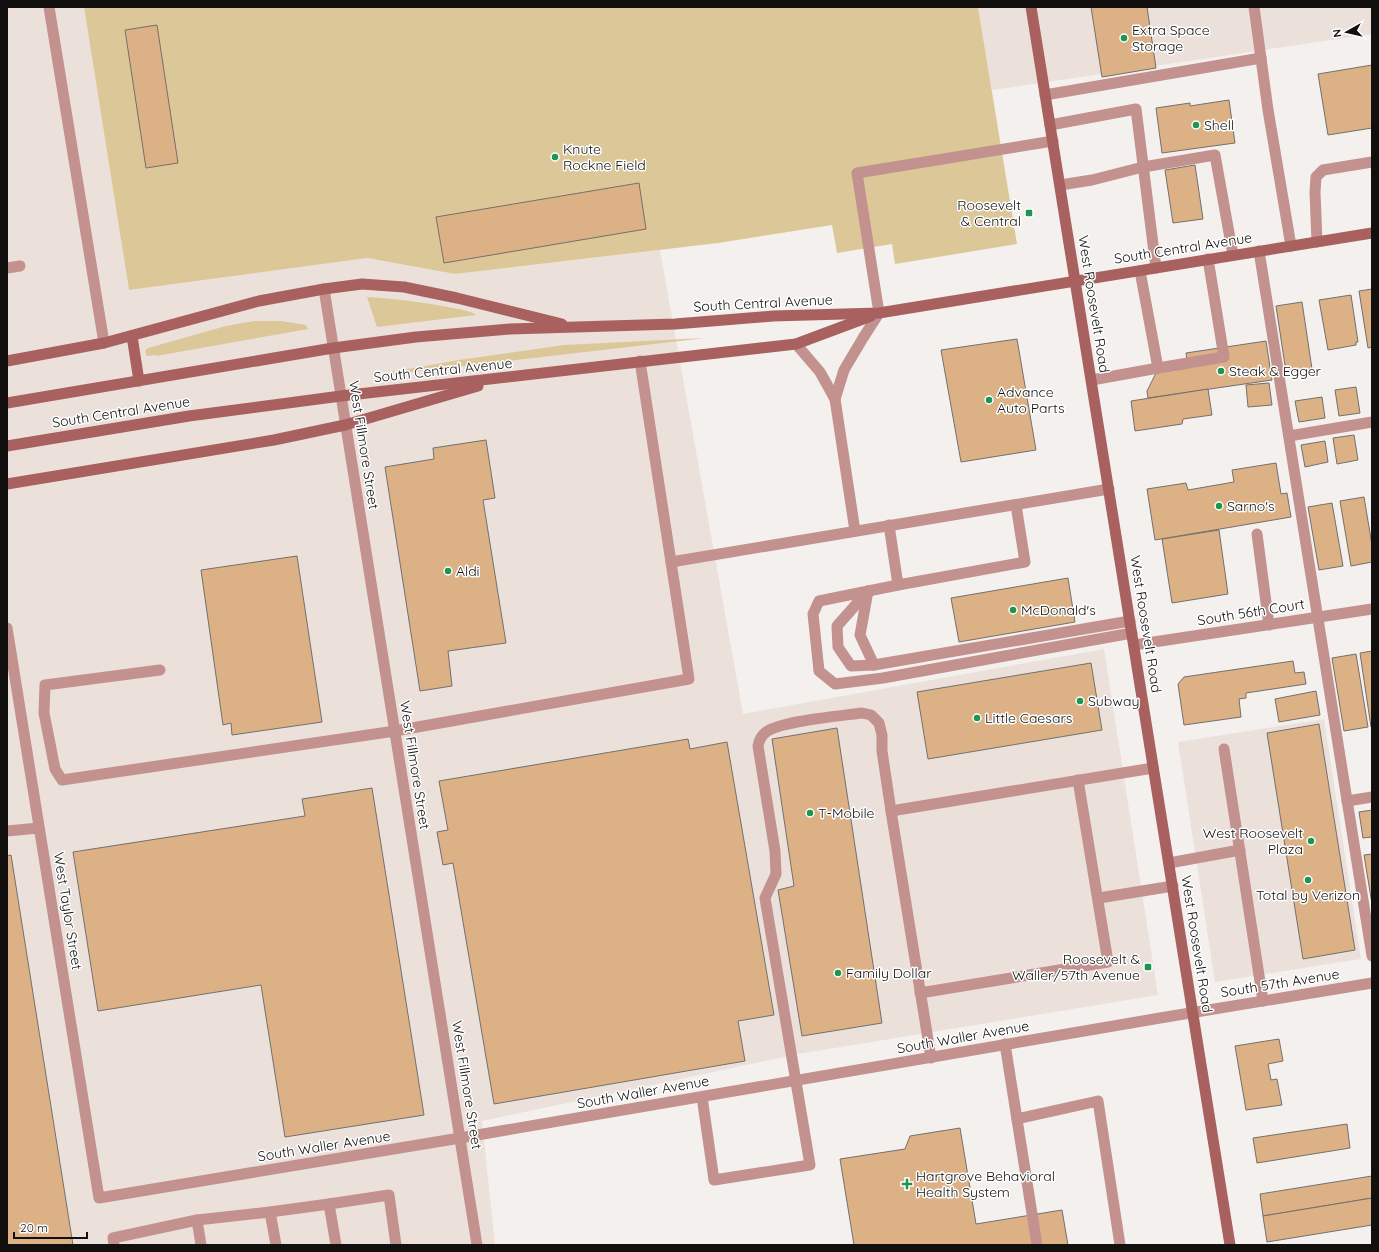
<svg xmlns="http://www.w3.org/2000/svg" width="1379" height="1252" font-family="Quicksand,sans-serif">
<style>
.built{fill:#ece0db}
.green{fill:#dcc799}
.building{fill:#ddb186;stroke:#72706d}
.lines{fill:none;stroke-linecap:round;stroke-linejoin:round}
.service{stroke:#c3918e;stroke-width:11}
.minor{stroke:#c3918e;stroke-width:11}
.secondary{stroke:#a8615f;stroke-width:11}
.poi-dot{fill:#1e9551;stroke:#fff;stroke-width:1.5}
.labels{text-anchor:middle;stroke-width:3;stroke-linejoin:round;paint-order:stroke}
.poi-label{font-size:14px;fill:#11100f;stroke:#fff;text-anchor:start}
.street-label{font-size:14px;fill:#11100f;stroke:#fff}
</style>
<rect width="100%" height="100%" fill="#f4f0ee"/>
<g class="built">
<polygon points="7,7 84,7 129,290 367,258 455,274 660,250 743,714 1104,649 1158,995 798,1054 482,1121 495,1245 7,1245"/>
<polygon points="978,7 1372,7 1372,34 992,90"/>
<polygon points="1324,719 1361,959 1215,982 1178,742"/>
</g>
<g class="green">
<polygon points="84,7 978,7 1017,244 895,264 892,244 837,253 832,225 718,243 455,274 367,258 129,290"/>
<path d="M367,297C396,299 424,302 453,308C460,309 470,311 476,315L377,327Z"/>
<polygon points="254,321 281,321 306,325 308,329 156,356 155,355 147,356 145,351 148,348 226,326"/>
<polygon points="705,338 379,376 378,376 391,372 459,360 564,345"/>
</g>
<g class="building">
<polygon points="1091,7 1147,7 1156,68 1102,77"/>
<polygon points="157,25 178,163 146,168 125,30"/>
<polygon points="1372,65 1372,128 1328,135 1318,74"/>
<polygon points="1229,100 1235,143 1162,153 1156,108 1190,103 1190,106"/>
<polygon points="1195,165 1203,219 1173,223 1165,170"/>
<polygon points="639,183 646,229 444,263 436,217"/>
<polygon points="1372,289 1372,347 1368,348 1359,291"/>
<polygon points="1351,295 1358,342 1356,342 1356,345 1328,350 1319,300"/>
<polygon points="1302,302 1312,369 1286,372 1276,306"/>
<polygon points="1017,339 1036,450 961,462 941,350"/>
<polygon points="1266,341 1272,380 1148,398 1147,391 1156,373 1188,368 1186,353"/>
<polygon points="1269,383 1272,405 1248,407 1246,385"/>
<polygon points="1356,387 1360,413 1339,416 1335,390"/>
<polygon points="1208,389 1212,415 1183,419 1182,424 1135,431 1131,401"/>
<polygon points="1322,397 1325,418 1299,422 1295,401"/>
<polygon points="1354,435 1358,460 1337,464 1333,438"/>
<polygon points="486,440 495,498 483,500 506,643 448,651 452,686 420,691 385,467 434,459 433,448"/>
<polygon points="1325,441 1328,462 1305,467 1301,445"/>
<polygon points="1276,463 1281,494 1287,493 1291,517 1155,540 1147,489 1186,483 1188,490 1234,482 1232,470"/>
<polygon points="1364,497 1372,545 1372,562 1351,566 1340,501"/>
<polygon points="1332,503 1343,566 1319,570 1308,507"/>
<polygon points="1219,530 1228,594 1172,603 1162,539"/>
<polygon points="297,556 322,722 232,735 231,723 223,725 201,570"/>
<polygon points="1068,578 1075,622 959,642 951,598"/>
<polygon points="1372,651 1372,726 1371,727 1360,653"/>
<polygon points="1356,654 1368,727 1344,731 1332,658"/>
<polygon points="1293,661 1295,673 1304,672 1306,684 1246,693 1246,698 1239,699 1241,717 1184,725 1178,684 1184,677"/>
<polygon points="1091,663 1102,730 928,759 917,692"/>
<polygon points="1316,691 1320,715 1279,722 1275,699"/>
<polygon points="1319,724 1355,950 1303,959 1267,733"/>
<polygon points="837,728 882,1023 802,1036 778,890 794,886 772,739"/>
<polygon points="688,739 690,749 727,742 774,1015 738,1021 745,1061 494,1104 453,863 443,865 437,832 448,830 439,781"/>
<polygon points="372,788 424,1115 285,1137 261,985 98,1011 73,852 305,816 302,799"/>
<polygon points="1372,810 1372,837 1363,838 1359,812"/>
<polygon points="1372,854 1372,904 1364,855"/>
<polygon points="11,855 73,1245 7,1245 7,856"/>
<polygon points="1279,1039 1283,1061 1268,1064 1271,1080 1277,1079 1282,1105 1246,1110 1235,1046"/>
<polygon points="1347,1124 1350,1148 1257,1163 1253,1138"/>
<polygon points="960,1128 976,1224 1062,1210 1068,1245 854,1245 840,1159 905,1149 910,1136"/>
<polygon points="1372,1176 1372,1198 1263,1216 1260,1194"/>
<polygon points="1372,1198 1372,1225 1267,1242 1263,1216"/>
</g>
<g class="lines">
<g class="service">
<polyline points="49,7 104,343"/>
<polyline points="1254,7 1268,110 1291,246"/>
<polyline points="1045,95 1261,58"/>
<polyline points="1050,125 1136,109 1156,268"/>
<polyline points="1060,185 1092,180 1143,167 1215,155 1233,255"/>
<polyline points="1317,242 1315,192 1316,177 1323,170 1372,162"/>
<polyline points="1259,251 1372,956"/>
<polyline points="7,268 20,266"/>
<polyline points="1140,271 1158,368 1224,357 1208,259"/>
<polyline points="796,344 820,372 835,399 855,531"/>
<polyline points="1092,380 1158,368"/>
<polyline points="835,399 844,370 863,338 879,313 857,173 1053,141"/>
<polyline points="1289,436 1372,422"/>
<polyline points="889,525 898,585 1025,562 1016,505"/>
<polyline points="1257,534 1269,625"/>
<polyline points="671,562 1109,489"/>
<polyline points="898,585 819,601 813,614 819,671 835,684 883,678 1132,633"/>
<polyline points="868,591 860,635 874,665 1130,621"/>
<polyline points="868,591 837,626 838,647 851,666 874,665"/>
<polyline points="160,670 45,685 44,713 55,769 62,780 395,731 689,679 640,361"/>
<polyline points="1224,749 1263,1001"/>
<polyline points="1347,801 1372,797"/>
<polyline points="7,831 39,828"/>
<polyline points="1169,863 1240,850"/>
<polyline points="1099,898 1173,886"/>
<polyline points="920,993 1108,962 1078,780"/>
<polyline points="1005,1044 1037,1245"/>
<polyline points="931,1058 891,811 1153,768"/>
<path d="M702,1097L714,1180L810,1165L765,898L776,874L775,851L758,746C759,741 761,736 765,733C778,721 841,716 862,713L871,715L879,723L882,735V751L891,811"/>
<polyline points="1017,1119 1098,1101 1120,1245"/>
<polyline points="329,1204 389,1195 396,1245"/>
<polyline points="270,1212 329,1204 336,1245"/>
<polyline points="197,1220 270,1212 276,1245"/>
<polyline points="114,1245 113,1238 197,1220 201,1245"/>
</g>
<g class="minor">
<polyline points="324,289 477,1245"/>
<polyline points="7,628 99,1198 460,1138 1160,1018 1372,983"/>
<polyline points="1134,645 1372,609"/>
</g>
<g class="secondary">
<polyline points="1031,7 1230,1245"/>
<polyline points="132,336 139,381"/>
<polyline points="7,361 104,343 259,301 324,289 362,284 404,287 457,298 562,324"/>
<polyline points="7,403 333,348 416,337 510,329 675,324 773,316 879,313 1372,233"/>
<polyline points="7,446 189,416 341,396 796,344 871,316"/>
<polyline points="7,484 274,440 345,425 478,386"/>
</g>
</g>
<g class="poi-dot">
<circle cx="1124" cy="38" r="4"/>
<circle cx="1196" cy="125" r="4"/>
<circle cx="555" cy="157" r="4"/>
<rect x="1025" y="209" width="8" height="8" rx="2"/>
<circle cx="1221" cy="371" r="4"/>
<circle cx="989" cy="400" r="4"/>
<circle cx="1219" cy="506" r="4"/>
<circle cx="448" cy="571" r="4"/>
<circle cx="1013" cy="610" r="4"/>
<circle cx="1080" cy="701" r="4"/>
<circle cx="977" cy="718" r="4"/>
<circle cx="810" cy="813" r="4"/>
<circle cx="1311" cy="841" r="4"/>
<circle cx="1308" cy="880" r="4"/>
<rect x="1144" y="963" width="8" height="8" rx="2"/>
<circle cx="838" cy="973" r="4"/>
<path d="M905 1178h4v4h4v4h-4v4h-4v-4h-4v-4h4z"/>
</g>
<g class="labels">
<g class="poi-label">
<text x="1132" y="35">Extra Space<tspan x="1132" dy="16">Storage</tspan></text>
<text x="1204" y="130">Shell</text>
<text x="563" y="154">Knute<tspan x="563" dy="16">Rockne Field</tspan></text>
<text x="1021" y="210" text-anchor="end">Roosevelt<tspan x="1021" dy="16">&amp; Central</tspan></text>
<text x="1229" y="376">Steak &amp; Egger</text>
<text x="997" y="397">Advance<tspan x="997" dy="16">Auto Parts</tspan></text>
<text x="1227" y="511">Sarno's</text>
<text x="456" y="576">Aldi</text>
<text x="1021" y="615">McDonald's</text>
<text x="1088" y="706">Subway</text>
<text x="985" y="723">Little Caesars</text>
<text x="818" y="818">T-Mobile</text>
<text x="1303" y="838" text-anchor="end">West Roosevelt<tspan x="1303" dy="16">Plaza</tspan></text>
<text x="1308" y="900" text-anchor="middle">Total by Verizon</text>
<text x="1140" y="964" text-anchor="end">Roosevelt &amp;<tspan x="1140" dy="16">Waller/57th Avenue</tspan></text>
<text x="846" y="978">Family Dollar</text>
<text x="916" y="1181">Hartgrove Behavioral<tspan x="916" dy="16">Health System</tspan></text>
</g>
<g class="street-label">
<text transform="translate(1183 248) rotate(-9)" y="5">South Central Avenue</text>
<text transform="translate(763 303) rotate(-3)" y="5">South Central Avenue</text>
<text transform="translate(1094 304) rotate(81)" y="5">West Roosevelt Road</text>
<text transform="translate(443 370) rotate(-6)" y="5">South Central Avenue</text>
<text transform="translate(121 412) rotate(-9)" y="5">South Central Avenue</text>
<text transform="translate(364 445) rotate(81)" y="5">West Fillmore Street</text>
<text transform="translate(1251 612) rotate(-9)" y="5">South 56th Court</text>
<text transform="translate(1146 624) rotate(81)" y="5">West Roosevelt Road</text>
<text transform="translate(415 765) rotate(81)" y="5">West Fillmore Street</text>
<text transform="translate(68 911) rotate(81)" y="5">West Taylor Street</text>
<text transform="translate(1197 944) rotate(81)" y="5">West Roosevelt Road</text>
<text transform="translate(1280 983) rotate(-9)" y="5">South 57th Avenue</text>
<text transform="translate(963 1037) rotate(-10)" y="5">South Waller Avenue</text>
<text transform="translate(467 1085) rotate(81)" y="5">West Fillmore Street</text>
<text transform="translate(643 1092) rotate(-10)" y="5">South Waller Avenue</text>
<text transform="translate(324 1146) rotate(-9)" y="5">South Waller Avenue</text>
</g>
</g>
<rect width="1379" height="1252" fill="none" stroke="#11100f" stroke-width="16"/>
<g transform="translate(1347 32) rotate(262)" stroke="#ffffff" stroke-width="3" paint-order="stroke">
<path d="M0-3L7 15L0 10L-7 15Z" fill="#11100f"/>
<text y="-6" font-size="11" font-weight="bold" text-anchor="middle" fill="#11100f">N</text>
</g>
<path d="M14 1232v6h73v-6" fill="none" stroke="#11100f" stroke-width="2"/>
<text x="20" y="1232" font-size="12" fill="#11100f" stroke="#ffffff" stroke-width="3" paint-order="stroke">20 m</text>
</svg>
